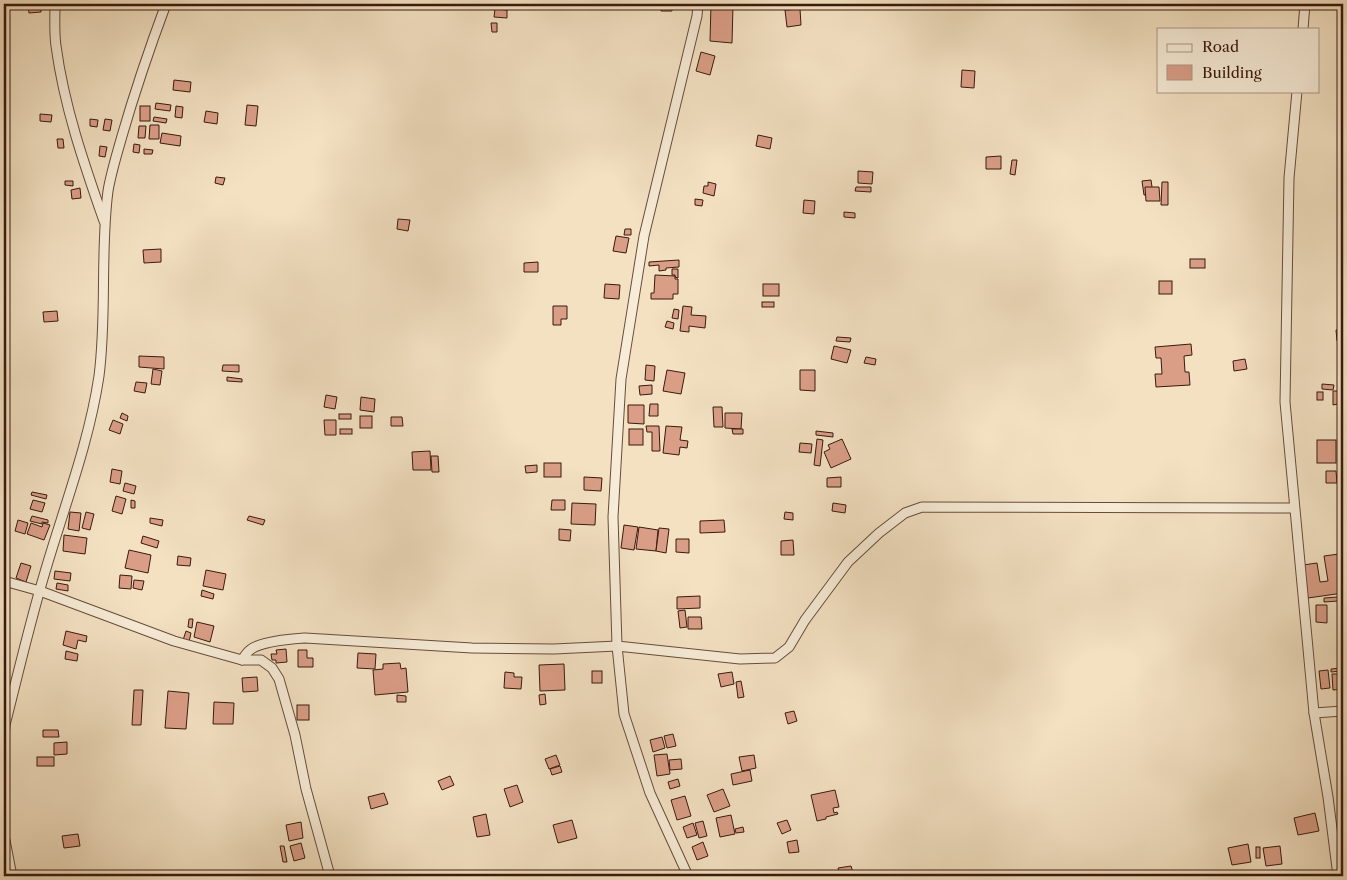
<svg xmlns="http://www.w3.org/2000/svg" width="1347" height="880" font-family="'Libre Caslon Text',serif">
<style>
.building{fill:#da9e87;stroke:#391a0e}
.lines{fill:none;stroke-linecap:round;stroke-linejoin:round}
.street-casing{stroke:#684c3b;stroke-width:11}
.street{stroke:#f7ecd7;stroke-width:9}
</style>
<rect width="100%" height="100%" fill="#f3e1c2"/>
<filter id="stains"><feTurbulence type="fractalNoise" baseFrequency=".004" numOctaves="4"/><feColorMatrix values="0 0 0 0 .2 0 0 0 0 .09 0 0 0 0 .02 0 0 0 .5 -.17"/></filter>
<radialGradient id="worn" r=".72"><stop offset=".6" stop-color="#630" stop-opacity="0"/><stop offset="1" stop-color="#630" stop-opacity=".3"/></radialGradient>
<g class="building">
<polygon points="28,4 41,4 41,12 29,13"/>
<polygon points="498,4 509,4 508,9 498,6"/>
<polygon points="661,4 676,4 676,6 672,6 672,11 661,11"/>
<polygon points="711,4 733,5 732,43 710,41"/>
<polygon points="495,9 507,10 507,18 494,17"/>
<polygon points="800,9 801,25 787,27 785,10"/>
<polygon points="491,23 497,23 497,32 492,32"/>
<polygon points="701,52 715,56 710,75 696,71"/>
<polygon points="962,70 975,71 974,88 961,87"/>
<polygon points="174,80 191,82 190,92 173,90"/>
<polygon points="156,103 171,105 170,111 155,109"/>
<polygon points="247,105 258,106 256,126 245,125"/>
<rect x="140" y="106" width="10" height="15"/>
<polygon points="176,106 183,107 182,118 175,117"/>
<polygon points="206,111 218,113 217,124 204,122"/>
<polygon points="40,114 52,115 51,122 40,121"/>
<polygon points="154,117 167,119 166,123 153,121"/>
<polygon points="90,119 98,120 97,127 90,126"/>
<polygon points="105,119 112,120 110,131 103,130"/>
<polygon points="150,125 159,125 159,139 149,139"/>
<polygon points="139,126 146,126 145,138 138,138"/>
<polygon points="162,133 181,136 180,146 160,143"/>
<polygon points="758,135 772,138 770,149 756,146"/>
<polygon points="57,139 63,139 64,148 58,148"/>
<polygon points="134,144 140,145 139,153 133,152"/>
<polygon points="100,146 107,147 105,157 99,156"/>
<polygon points="144,149 153,150 152,154 144,154"/>
<polygon points="1001,156 1001,169 986,169 986,157"/>
<polygon points="1012,160 1017,160 1015,175 1010,174"/>
<polygon points="858,171 873,172 872,184 858,183"/>
<polygon points="216,177 225,178 223,185 215,183"/>
<polygon points="1151,180 1153,194 1144,195 1142,181"/>
<polygon points="65,181 73,181 73,186 65,185"/>
<polygon points="708,182 716,184 714,196 703,193 704,186 708,186"/>
<polygon points="1162,182 1168,182 1168,205 1161,205"/>
<polygon points="856,187 871,187 871,192 855,191"/>
<polygon points="1145,187 1159,187 1160,201 1146,201"/>
<polygon points="80,188 81,198 72,199 71,190"/>
<polygon points="695,199 703,200 702,206 695,205"/>
<polygon points="804,200 815,201 814,214 803,213"/>
<polygon points="844,212 855,213 855,218 844,217"/>
<polygon points="398,219 410,220 408,231 397,229"/>
<polygon points="625,229 631,229 631,235 624,235"/>
<polygon points="616,236 629,238 626,253 613,251"/>
<polygon points="161,249 161,262 144,263 143,250"/>
<rect x="1190" y="259" width="15" height="9"/>
<polygon points="679,260 679,267 666,268 666,270 659,271 659,265 649,266 649,262"/>
<polygon points="538,262 538,272 524,272 524,263"/>
<polygon points="672,269 678,269 678,278 675,277 675,275 672,275"/>
<polygon points="655,275 675,276 675,279 678,279 678,294 673,294 673,299 651,299 651,293 654,293"/>
<rect x="1159" y="281" width="13" height="13"/>
<polygon points="605,284 620,285 619,299 604,298"/>
<rect x="763" y="284" width="16" height="12"/>
<rect x="762" y="302" width="12" height="5"/>
<polygon points="553,306 567,306 567,319 561,319 561,325 553,325"/>
<polygon points="683,306 692,307 691,315 706,316 705,328 689,326 689,332 680,331"/>
<polygon points="674,309 679,310 678,319 672,318"/>
<polygon points="57,311 58,321 44,322 43,312"/>
<polygon points="667,321 674,323 673,329 665,327"/>
<polygon points="1343,329 1343,340 1337,341 1336,330"/>
<polygon points="837,337 851,338 850,342 836,341"/>
<polygon points="1191,344 1192,355 1184,356 1185,372 1189,372 1190,385 1156,387 1155,374 1162,374 1161,358 1156,358 1155,347"/>
<polygon points="834,346 851,350 847,363 831,359"/>
<polygon points="139,356 164,357 164,369 139,367"/>
<polygon points="866,357 876,359 875,365 864,363"/>
<polygon points="1245,359 1247,369 1234,371 1233,361"/>
<polygon points="223,365 239,365 239,372 222,371"/>
<polygon points="646,365 655,366 654,381 645,380"/>
<polygon points="153,369 162,371 160,385 151,384"/>
<polygon points="667,370 685,373 681,394 663,391"/>
<polygon points="800,370 815,370 815,391 800,390"/>
<polygon points="227,377 242,379 242,382 227,381"/>
<polygon points="136,382 147,383 145,393 134,391"/>
<polygon points="1322,384 1334,385 1333,390 1322,389"/>
<polygon points="652,385 652,394 640,395 639,386"/>
<polygon points="1333,391 1338,391 1338,404 1333,405"/>
<rect x="1317" y="392" width="6" height="8"/>
<polygon points="326,395 337,397 335,409 324,407"/>
<polygon points="361,397 375,399 374,412 360,410"/>
<polygon points="650,404 658,404 658,416 649,416"/>
<polygon points="628,405 644,405 644,424 628,423"/>
<polygon points="713,407 722,407 723,427 714,427"/>
<polygon points="122,413 128,416 127,421 120,418"/>
<polygon points="725,413 742,413 741,429 725,428"/>
<rect x="339" y="414" width="12" height="5"/>
<rect x="360" y="416" width="12" height="12"/>
<polygon points="391,417 402,417 403,426 391,426"/>
<polygon points="113,420 123,424 120,434 109,430"/>
<polygon points="324,420 336,420 336,435 325,435"/>
<polygon points="646,426 659,426 660,451 652,451 652,432 647,432"/>
<polygon points="666,426 682,427 680,440 688,441 687,448 680,447 679,455 663,453"/>
<rect x="340" y="429" width="12" height="5"/>
<rect x="629" y="429" width="14" height="16"/>
<polygon points="732,429 743,429 743,434 733,434"/>
<polygon points="816,431 833,433 833,437 816,435"/>
<polygon points="4,437 8,438 7,444 4,444"/>
<polygon points="817,439 823,440 820,466 814,465"/>
<polygon points="842,439 851,459 831,468 824,452 830,449 828,445"/>
<rect x="1317" y="440" width="19" height="23"/>
<polygon points="800,443 812,444 811,453 799,452"/>
<polygon points="430,451 431,470 413,470 412,452"/>
<polygon points="431,456 438,456 439,472 432,472"/>
<rect x="544" y="463" width="17" height="14"/>
<polygon points="537,465 537,472 526,473 525,466"/>
<polygon points="112,469 122,471 120,484 110,482"/>
<polygon points="1326,471 1336,471 1337,483 1326,483"/>
<rect x="1338" y="473" width="5" height="11"/>
<polygon points="584,477 602,478 601,491 584,490"/>
<polygon points="841,477 841,487 827,487 827,478"/>
<polygon points="125,483 136,486 134,494 123,491"/>
<polygon points="32,492 47,495 46,499 31,495"/>
<polygon points="116,496 126,499 122,514 112,511"/>
<polygon points="33,500 45,503 42,512 30,509"/>
<polygon points="131,500 135,501 135,508 131,508"/>
<polygon points="552,500 565,500 565,510 551,510"/>
<polygon points="572,503 596,504 595,525 571,524"/>
<polygon points="833,503 846,505 845,513 832,511"/>
<polygon points="70,512 81,513 79,531 68,529"/>
<polygon points="86,512 94,514 90,530 82,528"/>
<polygon points="785,512 793,513 793,520 784,519"/>
<polygon points="32,516 48,520 48,523 42,522 42,524 30,521"/>
<polygon points="249,516 265,520 263,525 247,520"/>
<polygon points="150,518 163,520 162,526 150,523"/>
<polygon points="18,520 28,523 25,534 15,531"/>
<polygon points="724,520 725,532 700,533 700,521"/>
<polygon points="31,523 42,527 43,523 50,525 44,540 27,534"/>
<polygon points="624,525 638,527 634,550 621,548"/>
<polygon points="639,527 658,530 656,551 636,549"/>
<polygon points="659,528 669,529 666,553 656,551"/>
<polygon points="559,529 571,530 570,541 559,540"/>
<polygon points="64,535 87,538 85,554 63,551"/>
<polygon points="143,536 159,541 157,548 141,543"/>
<polygon points="676,539 689,539 689,553 676,552"/>
<polygon points="793,540 794,555 781,555 781,541"/>
<polygon points="129,550 151,555 148,573 125,568"/>
<polygon points="1339,554 1343,578 1343,593 1308,598 1303,565 1317,563 1320,582 1328,581 1324,556"/>
<polygon points="178,556 191,558 190,566 177,565"/>
<polygon points="21,563 31,566 26,582 16,578"/>
<polygon points="206,570 226,574 223,590 203,586"/>
<polygon points="55,571 71,573 70,581 54,579"/>
<polygon points="120,575 132,576 131,589 119,588"/>
<polygon points="134,580 144,581 142,590 133,588"/>
<polygon points="57,583 68,585 68,591 56,589"/>
<polygon points="202,590 214,594 213,599 201,596"/>
<polygon points="700,596 700,608 677,609 677,597"/>
<polygon points="1338,597 1338,601 1324,602 1324,598"/>
<polygon points="1316,605 1327,605 1327,623 1316,622"/>
<polygon points="1340,606 1343,606 1343,620 1341,620"/>
<polygon points="685,610 687,627 680,628 678,611"/>
<polygon points="688,617 701,617 702,629 688,629"/>
<polygon points="189,619 193,619 192,628 188,627"/>
<polygon points="197,622 214,626 210,642 194,637"/>
<polygon points="66,631 87,636 86,642 78,640 76,649 63,645"/>
<polygon points="186,631 191,633 189,642 183,640"/>
<polygon points="1343,638 1343,653 1340,639"/>
<polygon points="286,649 287,662 276,663 276,660 272,660 271,654 277,654 276,650"/>
<polygon points="298,650 307,650 307,658 313,658 313,667 298,667"/>
<polygon points="66,651 78,654 77,661 65,659"/>
<polygon points="358,653 376,654 375,669 357,668"/>
<polygon points="400,663 401,669 406,668 408,692 375,695 373,670 383,669 383,664"/>
<polygon points="564,664 565,690 540,691 539,665"/>
<polygon points="1341,668 1341,671 1331,672 1331,669"/>
<polygon points="1328,670 1330,688 1321,689 1319,671"/>
<rect x="592" y="671" width="10" height="12"/>
<polygon points="505,672 514,673 514,677 522,677 521,689 504,688"/>
<polygon points="732,672 734,684 721,687 718,674"/>
<polygon points="1332,674 1343,674 1343,689 1333,690"/>
<polygon points="257,677 258,691 243,692 242,678"/>
<polygon points="741,681 744,697 738,698 736,682"/>
<polygon points="134,690 143,690 141,725 132,725"/>
<polygon points="168,691 189,693 186,729 165,728"/>
<polygon points="545,694 546,704 540,705 539,695"/>
<polygon points="397,695 406,696 406,702 397,702"/>
<polygon points="214,702 234,703 233,724 213,724"/>
<rect x="297" y="705" width="12" height="15"/>
<polygon points="794,711 797,721 788,724 785,713"/>
<polygon points="43,730 58,730 59,737 43,737"/>
<polygon points="673,734 676,746 667,748 664,736"/>
<polygon points="662,737 665,748 653,752 650,740"/>
<polygon points="67,742 67,754 54,755 54,743"/>
<polygon points="667,754 670,774 657,776 654,755"/>
<polygon points="556,755 560,765 549,769 545,759"/>
<polygon points="754,755 756,768 742,771 739,757"/>
<rect x="37" y="757" width="17" height="9"/>
<polygon points="681,759 682,769 670,770 669,760"/>
<polygon points="560,766 562,772 552,775 550,769"/>
<polygon points="750,770 752,781 733,785 731,774"/>
<polygon points="450,776 454,785 442,790 438,781"/>
<polygon points="678,779 680,786 670,789 668,782"/>
<polygon points="517,785 523,802 510,807 504,789"/>
<polygon points="723,789 730,806 714,812 707,795"/>
<polygon points="835,790 839,807 833,808 834,813 837,812 838,814 826,817 826,819 817,821 811,795"/>
<polygon points="384,793 388,804 371,809 368,797"/>
<polygon points="685,796 691,816 677,820 671,800"/>
<polygon points="1315,813 1319,831 1298,835 1294,818"/>
<polygon points="486,814 490,835 477,837 473,817"/>
<polygon points="731,815 735,834 720,837 716,818"/>
<polygon points="572,820 577,838 558,843 553,825"/>
<polygon points="787,820 791,830 782,834 777,823"/>
<polygon points="703,821 707,836 699,838 695,823"/>
<polygon points="301,822 303,838 289,841 286,825"/>
<polygon points="693,823 697,835 687,838 683,827"/>
<polygon points="743,827 744,832 736,833 735,829"/>
<polygon points="78,834 80,846 64,848 62,836"/>
<polygon points="797,840 799,852 789,853 787,842"/>
<polygon points="703,842 708,856 697,860 692,847"/>
<polygon points="301,843 305,858 294,861 290,846"/>
<polygon points="1248,844 1251,862 1232,865 1228,848"/>
<polygon points="280,846 284,846 287,862 283,862"/>
<polygon points="1280,846 1282,864 1266,866 1263,848"/>
<rect x="1256" y="847" width="4" height="11"/>
<polygon points="851,866 854,876 840,876 838,868"/>
</g>
<g class="lines">
<defs>
<g id="street">
<path d="M55,4C55,18 54,32 56,46C64,106 84,164 104,221"/>
<polyline points="1303,29 1305,4"/>
<polyline points="1297,91 1289,178 1285,402 1314,713 1328,797 1338,876"/>
<polyline points="4,581 40,591 174,641 242,660 261,660 272,668 279,679 295,735 306,789 330,876"/>
<path d="M242,660C244,657 247,652 250,650C261,641 291,639 305,638L472,648L554,649L617,646L740,659L775,658L789,647L805,620L848,562L879,533L905,513L922,507L1294,508"/>
<polyline points="1314,713 1343,711"/>
<path d="M4,738L5,725C18,674 30,622 45,572C64,507 89,443 99,376C107,314 100,252 108,191C111,173 117,154 122,136C135,91 150,47 166,4"/>
<polyline points="4,835 12,876"/>
<polyline points="688,876 650,793 624,714 617,646 613,517 621,379 644,236 697,16 698,4"/>
</g>
</defs>
<use href="#street" class="street-casing"/>
<use href="#street" class="street"/>
</g>
<rect width="1347" height="880" fill="none" stroke="#f3e1c2" stroke-width="20"/>
<rect x="5" y="5" width="1337" height="870" fill="none" stroke="#391a0e" stroke-width="2.5"/>
<rect x="10" y="10" width="1327" height="860" fill="none" stroke="#391a0e"/>
<rect x="1157" y="28" width="162" height="65" fill="#f7ecd7" stroke="#ab9887"/>
<rect x="1167" y="44" width="25" height="8" fill="#f7ecd7" stroke="#ab9887"/>
<text x="1202" y="52" font-size="15" fill="#391a0e">Road</text>
<rect x="1167" y="65" width="25" height="15" fill="#da9e87" stroke="#ab9887"/>
<text x="1202" y="78" font-size="15" fill="#391a0e">Building</text>
<rect width="100%" height="100%" filter="url(#stains)"/>
<rect width="100%" height="100%" fill="url(#worn)"/>
</svg>
